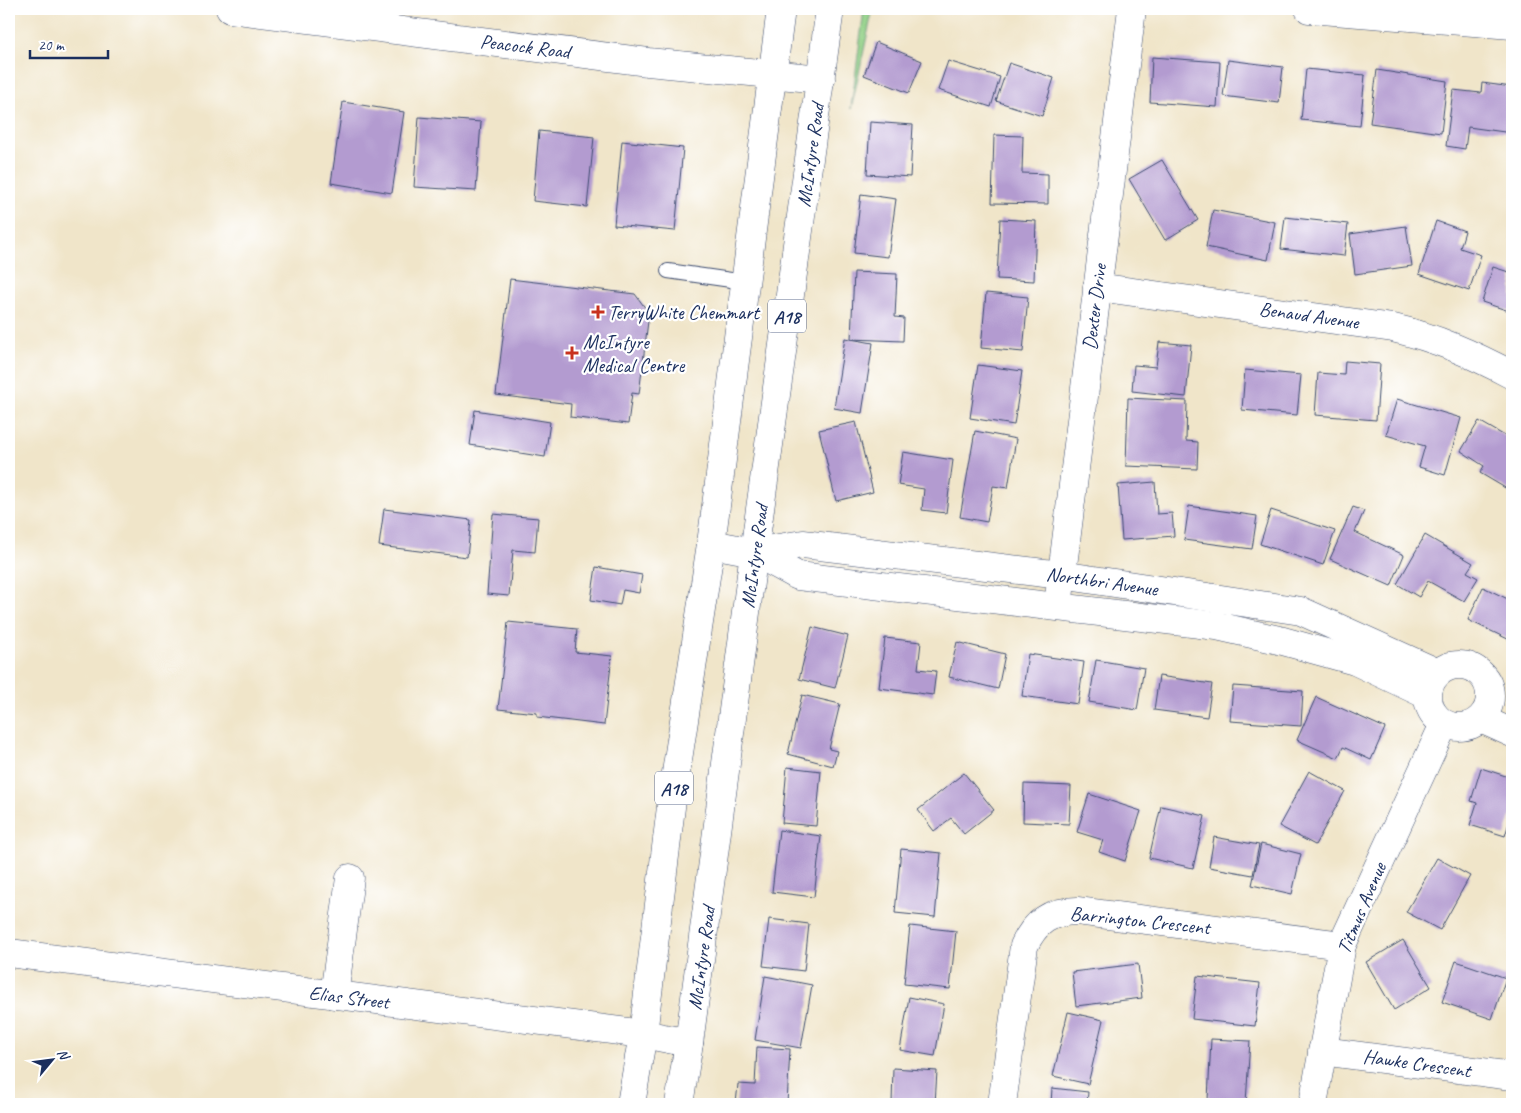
<svg xmlns="http://www.w3.org/2000/svg" width="1521" height="1113" font-family="Caveat,sans-serif">
<style>
.green{fill:#92d086;stroke:#568072}
.building{fill:#b39bd0}
.lines{fill:none;stroke-linecap:round;stroke-linejoin:round}
.lane-casing{stroke:#3b4a6e;stroke-width:16}
.street-casing{stroke:#3b4a6e;stroke-width:29}
.secondary-casing{stroke:#3b4a6e;stroke-width:29}
.primary-casing{stroke:#3b4a6e;stroke-width:29}
.lane{stroke:#fff;stroke-width:14}
.street{stroke:#fff;stroke-width:28}
.secondary{stroke:#fff;stroke-width:28}
.primary{stroke:#fff;stroke-width:28}
.poi-dot{fill:#c8321e;stroke:#fff;stroke-width:2}
.labels{text-anchor:middle;stroke-width:4.5;stroke-linejoin:round;paint-order:stroke}
.shield{fill:#fff;stroke:#5f6d8e;stroke-width:1}
.shield-label{font-size:19px;font-weight:bold;fill:#1b2f5e}
.street-label{font-size:20px;fill:#1b2f5e;stroke:#fff}
.poi-label{font-size:20px;fill:#1b2f5e;stroke:#fff;text-anchor:start}
</style>
<rect width="100%" height="100%" fill="#fff"/>
<filter id="ink" filterUnits="userSpaceOnUse"><feTurbulence type="fractalNoise" baseFrequency=".02" numOctaves="2"/><feDisplacementMap in="SourceGraphic" scale="10" xChannelSelector="R" yChannelSelector="G"/><feConvolveMatrix kernelMatrix="1 2 1 2 8 2 1 2 1" color-interpolation-filters="sRGB"/></filter>
<filter id="wash" filterUnits="userSpaceOnUse"><feTurbulence type="fractalNoise" baseFrequency=".0096" numOctaves="4" result="noise"/><feDisplacementMap in="SourceGraphic" scale="20" xChannelSelector="R" yChannelSelector="G"/><feGaussianBlur stdDeviation="1.12" result="paint"/><feColorMatrix in="noise" values="0 0 0 0 0 0 0 0 0 0 0 0 0 0 0 0 0 1.4 0 .05"/><feComposite in="paint" operator="in"/></filter>
<g filter="url(#wash)">
<rect width="100%" height="100%" fill="#f0e5c9"/>
<polygon class="green" points="864,9 873,9 851,109"/>
<g id="blocks">
<g class="building">
<polygon points="876,42 922,61 909,93 864,75"/>
<polygon points="1152,57 1220,62 1217,107 1150,102"/>
<polygon points="1228,60 1283,67 1279,103 1223,96"/>
<polygon points="948,61 1000,77 991,107 938,90"/>
<polygon points="1009,63 1054,78 1042,116 996,101"/>
<polygon points="1306,69 1365,75 1360,126 1301,120"/>
<polygon points="1377,70 1447,81 1441,133 1370,123"/>
<polygon points="1482,83 1512,87 1512,133 1468,127 1465,149 1446,146 1453,90 1481,93"/>
<polygon points="343,102 404,112 392,193 331,183"/>
<polygon points="419,117 481,122 476,191 414,187"/>
<polygon points="870,122 913,125 910,177 867,174"/>
<polygon points="539,131 594,137 587,207 533,201"/>
<polygon points="994,135 1023,136 1022,173 1048,174 1048,204 992,203"/>
<polygon points="622,141 683,148 675,231 614,225"/>
<polygon points="1162,160 1198,220 1165,240 1129,179"/>
<polygon points="861,194 896,199 888,257 854,253"/>
<polygon points="1213,210 1275,222 1268,260 1206,247"/>
<polygon points="1285,217 1348,224 1344,256 1281,249"/>
<polygon points="1000,219 1036,221 1034,281 997,279"/>
<polygon points="1436,221 1465,231 1460,248 1481,255 1469,291 1419,274"/>
<polygon points="1406,226 1412,266 1355,274 1350,234"/>
<polygon points="1493,267 1512,273 1512,312 1482,302"/>
<polygon points="854,272 897,274 895,317 904,318 903,341 851,339"/>
<polygon points="510,279 635,294 649,313 639,394 632,393 628,424 570,417 571,404 496,395"/>
<polygon points="986,293 1028,297 1023,352 981,348"/>
<polygon points="845,338 873,343 862,413 834,408"/>
<polygon points="1159,342 1191,345 1186,397 1132,391 1134,365 1156,367"/>
<polygon points="1345,361 1380,364 1376,420 1315,415 1318,373 1344,375"/>
<polygon points="978,365 1022,371 1014,425 970,418"/>
<polygon points="1245,370 1301,375 1297,415 1242,410"/>
<polygon points="1128,398 1187,401 1186,441 1198,442 1197,469 1126,466"/>
<polygon points="1397,399 1461,418 1445,475 1419,467 1425,446 1386,435"/>
<polygon points="475,410 550,422 545,457 470,445"/>
<polygon points="1479,421 1512,440 1512,492 1480,473 1484,466 1461,451"/>
<polygon points="856,422 873,492 836,501 819,430"/>
<polygon points="975,431 1016,439 1008,488 993,486 987,522 960,517"/>
<polygon points="903,452 953,460 946,513 922,510 924,489 898,485"/>
<polygon points="1155,482 1157,514 1172,513 1174,536 1122,540 1118,485"/>
<polygon points="1189,506 1257,516 1252,549 1184,540"/>
<polygon points="1353,507 1364,511 1355,532 1404,555 1391,586 1330,559"/>
<polygon points="384,509 471,520 467,557 379,546"/>
<polygon points="1271,510 1335,531 1323,565 1260,544"/>
<polygon points="493,514 538,518 535,552 513,550 509,596 487,594"/>
<polygon points="1425,535 1473,563 1467,572 1478,578 1464,601 1428,581 1419,597 1397,584"/>
<polygon points="596,567 642,575 639,593 623,590 620,605 591,600"/>
<polygon points="1483,587 1512,601 1512,641 1468,620"/>
<polygon points="508,622 577,629 575,652 612,656 604,725 537,717 537,713 498,709"/>
<polygon points="812,627 848,636 835,688 799,679"/>
<polygon points="885,638 921,642 918,669 936,671 933,695 879,688"/>
<polygon points="957,642 1005,654 998,689 949,677"/>
<polygon points="1028,654 1084,662 1078,704 1022,696"/>
<polygon points="1096,660 1144,668 1137,710 1089,702"/>
<polygon points="1159,676 1212,684 1207,717 1154,710"/>
<polygon points="1233,686 1303,691 1301,726 1230,721"/>
<polygon points="802,695 840,704 829,749 837,751 833,766 788,754"/>
<polygon points="1316,697 1385,728 1371,760 1343,747 1338,758 1297,740"/>
<polygon points="787,767 821,771 816,826 782,823"/>
<polygon points="1481,768 1512,778 1512,813 1505,836 1470,825 1477,803 1471,801"/>
<polygon points="1309,771 1345,791 1315,845 1279,826"/>
<polygon points="964,773 994,810 964,834 951,818 934,831 918,810"/>
<polygon points="1024,784 1071,786 1069,824 1023,822"/>
<polygon points="1089,794 1141,811 1125,861 1099,852 1103,840 1077,832"/>
<polygon points="1161,806 1205,816 1193,868 1149,858"/>
<polygon points="779,830 821,836 814,897 772,892"/>
<polygon points="1214,837 1259,845 1253,875 1209,867"/>
<polygon points="1261,844 1301,854 1292,894 1252,885"/>
<polygon points="901,849 941,853 935,917 895,913"/>
<polygon points="1437,858 1470,876 1440,930 1406,912"/>
<polygon points="769,919 809,924 804,971 763,966"/>
<polygon points="910,926 956,931 950,989 904,984"/>
<polygon points="1403,940 1431,987 1394,1010 1366,962"/>
<polygon points="1456,961 1506,978 1492,1019 1442,1002"/>
<polygon points="1138,964 1142,998 1076,1006 1072,972"/>
<polygon points="765,976 812,985 801,1048 755,1040"/>
<polygon points="1197,976 1260,983 1255,1026 1192,1019"/>
<polygon points="909,997 944,1004 935,1056 900,1050"/>
<polygon points="1068,1012 1103,1020 1088,1084 1053,1076"/>
<polygon points="1211,1039 1250,1041 1246,1103 1208,1100"/>
<polygon points="757,1047 790,1049 787,1104 736,1104 738,1084 755,1085"/>
<polygon points="893,1068 937,1071 935,1104 892,1104"/>
<polygon points="1052,1088 1088,1092 1087,1104 1051,1104"/>
</g>
</g>
</g>
<g filter="url(#ink)">
<use href="#blocks" fill-opacity="0" stroke="#3b4a6e" stroke-width="1"/>
<g class="lines">
<defs>
<polyline id="lane" points="668,271 745,282"/>
<g id="street">
<polyline points="230,9 648,62 821,79"/>
<polyline points="1309,9 1512,25"/>
<path d="M1097,287L1393,328C1437,338 1472,354 1512,375"/>
<polyline points="1058,606 1132,9"/>
<polyline points="9,953 643,1034 689,1043"/>
<polyline points="334,995 350,878"/>
<polyline points="1322,1051 1512,1076"/>
<path d="M1002,1104L1024,946C1035,922 1050,911 1077,911L1342,945"/>
<polyline points="1313,1104 1342,945 1444,724"/>
</g>
<g id="secondary">
<polyline points="711,544 754,552 798,576 1217,626 1283,641 1355,661 1427,695"/>
<polyline points="754,552 803,544 1061,575 1301,611 1438,673"/>
<circle cx="1459" cy="696" r="31"/>
<polyline points="1481,719 1512,733"/>
</g>
<g id="primary">
<polyline points="631,1104 643,1034 672,799 711,544 781,9"/>
<polyline points="679,1104 689,1043 754,552 830,9"/>
</g>
</defs>
<use href="#lane" class="lane-casing"/>
<use href="#street" class="street-casing"/>
<use href="#secondary" class="secondary-casing"/>
<use href="#primary" class="primary-casing"/>
<use href="#lane" class="lane"/>
<use href="#street" class="street"/>
<use href="#secondary" class="secondary"/>
<use href="#primary" class="primary"/>
</g>
</g>
<g class="poi-dot">
<path d="M595.5 304.5h5v5h5v5h-5v5h-5v-5h-5v-5h5z"/>
<path d="M569.5 345.5h5v5h5v5h-5v5h-5v-5h-5v-5h5z"/>
</g>
<g class="labels">
<g class="shield">
<rect x="768" y="299.5" width="38" height="33" rx="4"/>
<rect x="655" y="771.5" width="38" height="33" rx="4"/>
</g>
<g class="shield-label">
<text x="787" y="323">A18</text>
<text x="674" y="795">A18</text>
</g>
<g class="street-label">
<text transform="translate(525 46) rotate(7)" y="7">Peacock Road</text>
<text transform="translate(810 155) rotate(-82)" y="7">McIntyre Road</text>
<text transform="translate(1094 307) rotate(-83)" y="7">Dexter Drive</text>
<text transform="translate(1309 315) rotate(8)" y="7">Benaud Avenue</text>
<text transform="translate(754 556) rotate(-82)" y="7">McIntyre Road</text>
<text transform="translate(1102 581) rotate(8)" y="7">Northbri Avenue</text>
<text transform="translate(1361 908) rotate(-67)" y="7">Titmus Avenue</text>
<text transform="translate(1140 920) rotate(6)" y="7">Barrington Crescent</text>
<text transform="translate(701 958) rotate(-82)" y="7">McIntyre Road</text>
<text transform="translate(349 997) rotate(7)" y="7">Elias Street</text>
<text transform="translate(1417 1063) rotate(8)" y="7">Hawke Crescent</text>
</g>
<g class="poi-label">
<text x="608" y="319">TerryWhite Chemmart</text>
<text x="583" y="349">McIntyre<tspan x="583" dy="23">Medical Centre</tspan></text>
</g>
</g>
<rect width="1521" height="1113" fill="none" stroke="#fff" stroke-width="30"/>
<g transform="translate(52 1060) rotate(61)" stroke="#ffffff" stroke-width="4" paint-order="stroke">
<path d="M0-4L9 19L0 12L-9 19Z" fill="#1b2f5e"/>
<text y="-8" font-size="14" font-weight="bold" text-anchor="middle" fill="#1b2f5e">N</text>
</g>
<path d="M30 50v8h78v-8" fill="none" stroke="#1b2f5e" stroke-width="2.5"/>
<text x="38" y="50" font-size="15" fill="#1b2f5e" stroke="#ffffff" stroke-width="4" paint-order="stroke">20 m</text>
</svg>
